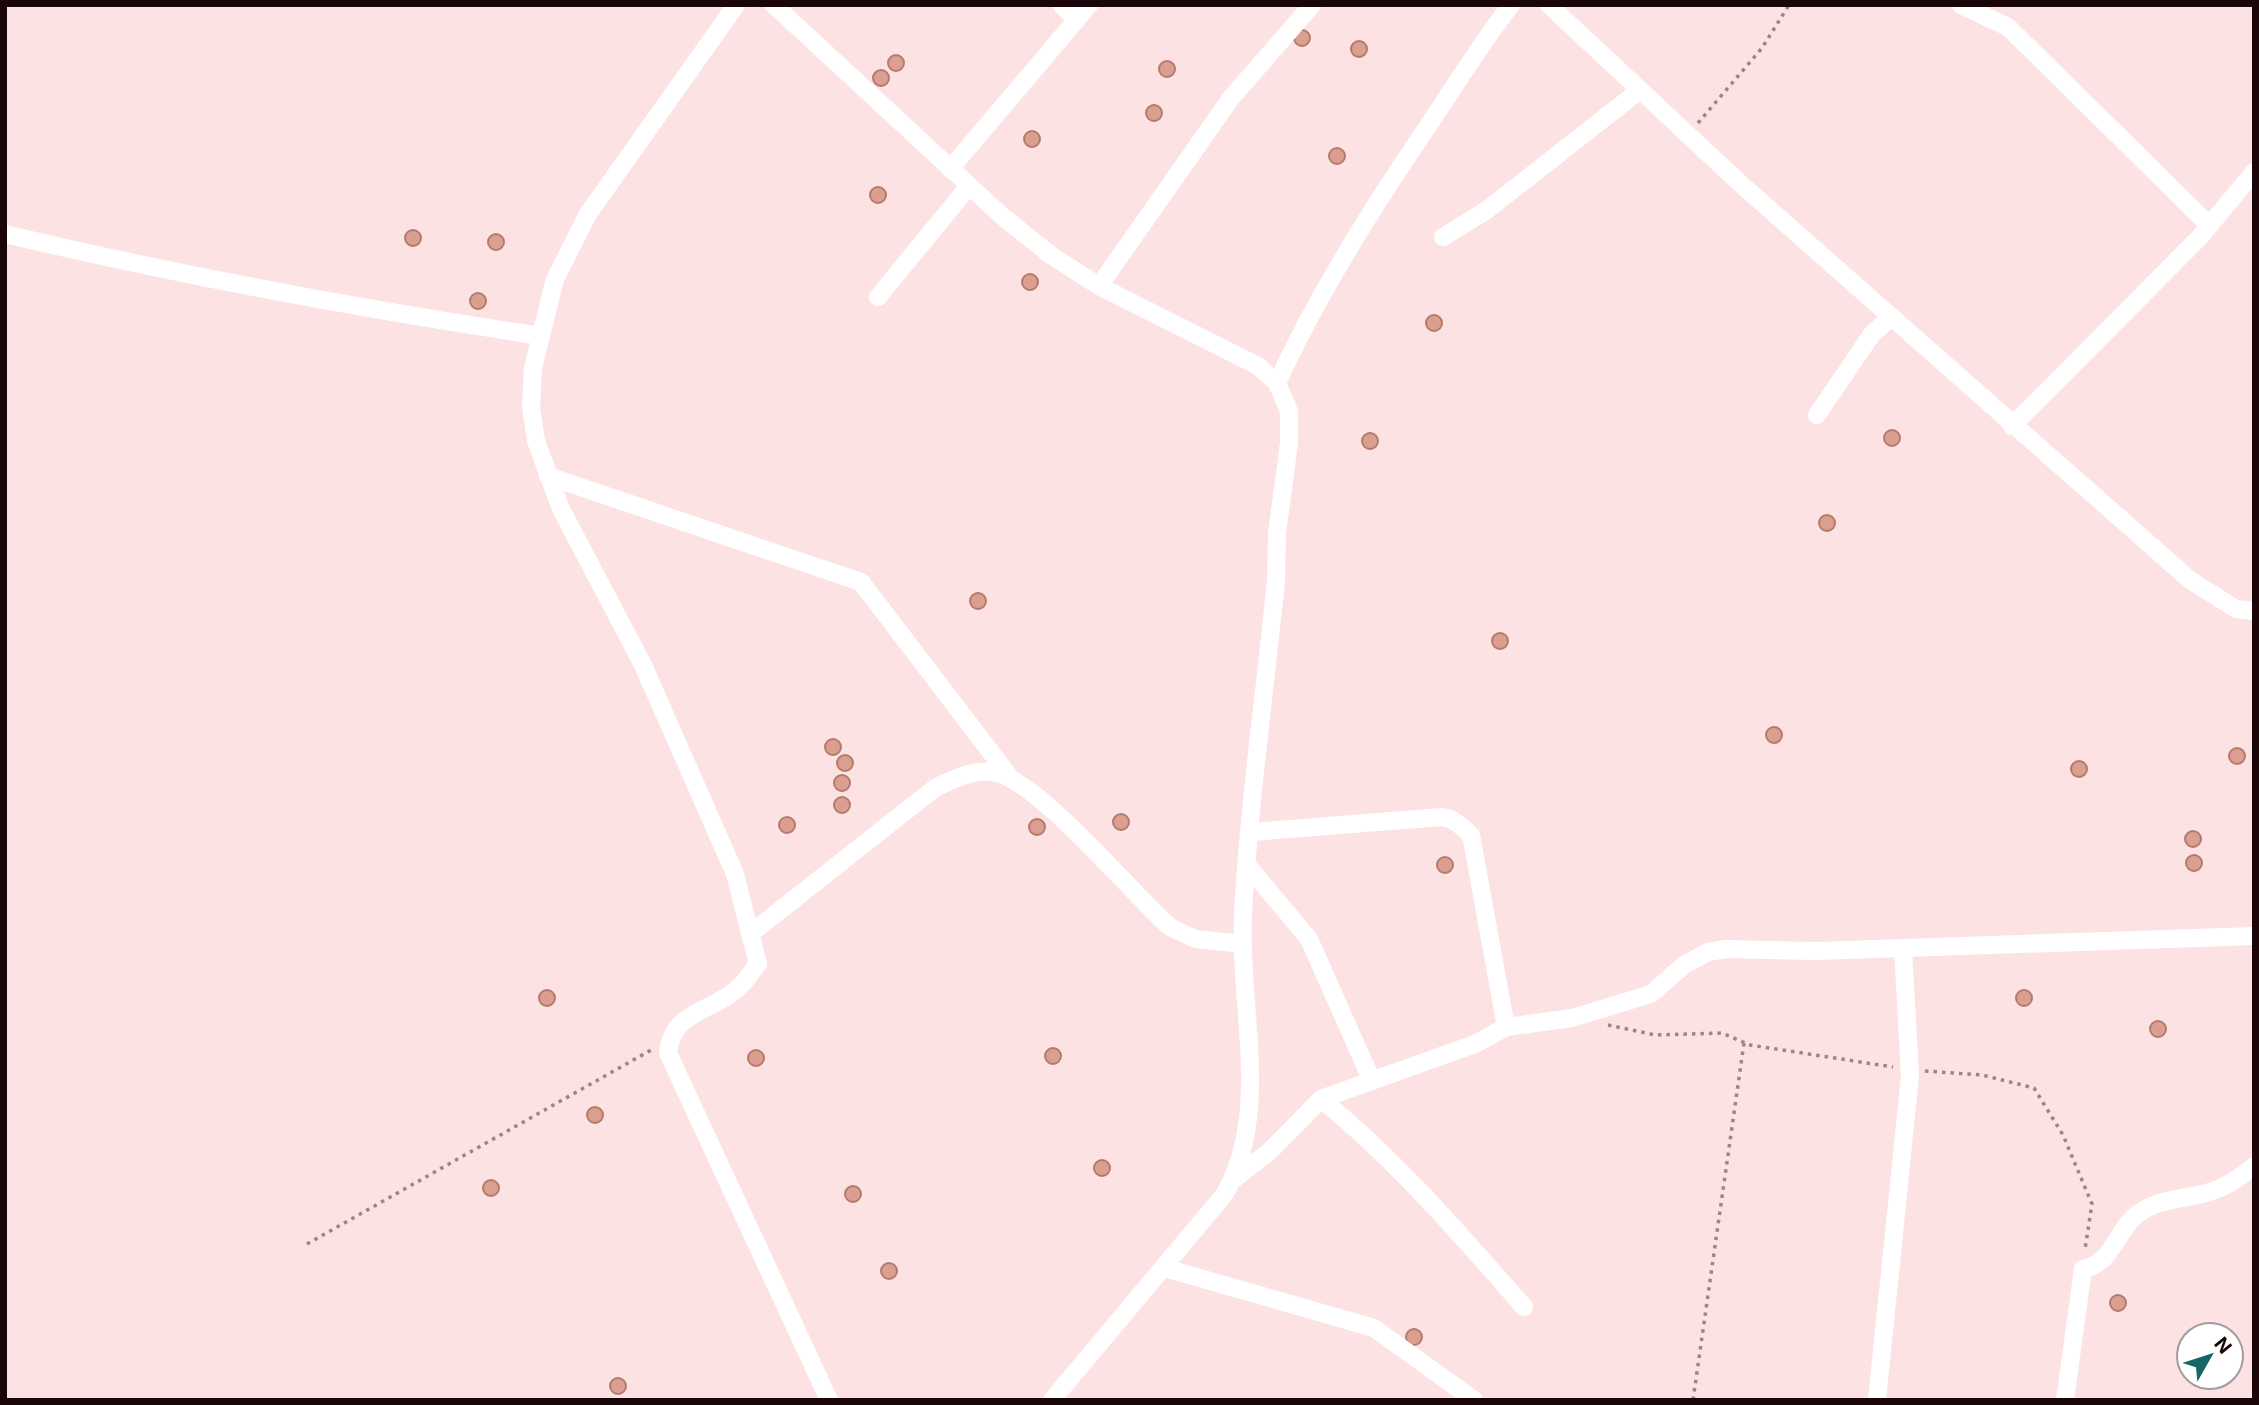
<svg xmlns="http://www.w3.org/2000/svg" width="2259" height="1405" font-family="Inter,sans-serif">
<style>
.building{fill:#db9f90;stroke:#b47b6d;stroke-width:2}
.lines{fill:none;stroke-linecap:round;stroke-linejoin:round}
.path{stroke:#9d8586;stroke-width:3.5;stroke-dasharray:3.5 5;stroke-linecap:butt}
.minor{stroke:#fff;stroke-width:18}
</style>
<rect width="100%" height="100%" fill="#fde2e3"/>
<g class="building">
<circle cx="1302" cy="38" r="8"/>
<circle cx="1359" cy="49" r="8"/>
<circle cx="896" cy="63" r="8"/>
<circle cx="1167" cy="69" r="8"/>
<circle cx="881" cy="78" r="8"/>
<circle cx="1154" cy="113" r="8"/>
<circle cx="1032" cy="139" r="8"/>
<circle cx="1337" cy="156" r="8"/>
<circle cx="878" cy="195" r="8"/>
<circle cx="413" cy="238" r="8"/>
<circle cx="496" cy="242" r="8"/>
<circle cx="1030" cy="282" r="8"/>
<circle cx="478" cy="301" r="8"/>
<circle cx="1434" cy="323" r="8"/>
<circle cx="1892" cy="438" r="8"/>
<circle cx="1370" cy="441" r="8"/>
<circle cx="1827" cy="523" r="8"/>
<circle cx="978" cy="601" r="8"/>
<circle cx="1500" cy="641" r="8"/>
<circle cx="1774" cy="735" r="8"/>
<circle cx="833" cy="747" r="8"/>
<circle cx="2237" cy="756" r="8"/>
<circle cx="845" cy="763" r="8"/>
<circle cx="2079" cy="769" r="8"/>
<circle cx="842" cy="783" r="8"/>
<circle cx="842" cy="805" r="8"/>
<circle cx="1121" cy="822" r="8"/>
<circle cx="787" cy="825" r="8"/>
<circle cx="1037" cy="827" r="8"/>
<circle cx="2193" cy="839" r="8"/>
<circle cx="2194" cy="863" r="8"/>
<circle cx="1445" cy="865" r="8"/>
<circle cx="2024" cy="998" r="8"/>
<circle cx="547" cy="998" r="8"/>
<circle cx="2158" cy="1029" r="8"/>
<circle cx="1053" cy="1056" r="8"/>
<circle cx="756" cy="1058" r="8"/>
<circle cx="595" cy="1115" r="8"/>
<circle cx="1102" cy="1168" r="8"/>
<circle cx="491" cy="1188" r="8"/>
<circle cx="853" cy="1194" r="8"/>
<circle cx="889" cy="1271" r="8"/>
<circle cx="2118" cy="1303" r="8"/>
<circle cx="1414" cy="1337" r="8"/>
<circle cx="618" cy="1386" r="8"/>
</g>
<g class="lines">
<g class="path">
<polyline points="1698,123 1762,48 1789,5"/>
<polyline points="1608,1025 1655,1035 1722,1033 1750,1045 1893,1067"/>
<polyline points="1925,1071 1982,1075 2034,1088 2063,1135 2092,1204 2085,1249"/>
<polyline points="307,1244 651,1050"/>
<polyline points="1693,1400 1744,1043"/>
</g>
<g class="minor">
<path d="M736,5L588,214L555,279L533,368L531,407L536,441L561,509L643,665L735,874L758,964C751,972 745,983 737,989C710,1013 673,1010 668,1053L829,1400"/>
<path d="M774,5L1002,216L1052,256L1099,286L1258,366L1277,383L1289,411V443L1277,533L1276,581C1265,691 1249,803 1243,914C1238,1005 1272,1113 1224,1195L1052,1400"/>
<polyline points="1062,5 1076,20"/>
<polyline points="1549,5 1743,186 2190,580 2236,609 2254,611"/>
<polyline points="1961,5 2008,27 2209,225"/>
<polyline points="950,169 1089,5"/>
<path d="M5,234C182,276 362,309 541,336"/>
<polyline points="1443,237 1487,210 1640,90"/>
<polyline points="1099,286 1231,98 1312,5"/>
<polyline points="878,297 969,186"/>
<path d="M1277,383C1318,294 1371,210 1426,129C1454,87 1480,45 1511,5"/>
<polyline points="1817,415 1872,334 1890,318"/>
<polyline points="2012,426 2199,238 2254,172"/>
<polyline points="548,476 861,582 1009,776"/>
<path d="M1251,832L1442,817C1455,819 1461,826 1471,835L1506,1027"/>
<polyline points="1248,866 1309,939 1372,1081"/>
<path d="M750,934L935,788C951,780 974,769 992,772C1037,778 1131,893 1170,927L1195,939L1243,944"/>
<path d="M1321,1099C1397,1161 1460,1234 1524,1307"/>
<polyline points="1233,1180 1271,1150 1321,1099 1475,1044 1506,1027 1572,1018 1651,994 1684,965 1708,952 1726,949 1817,951 2254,936"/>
<polyline points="1165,1268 1374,1328 1474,1400"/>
<polyline points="1877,1400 1910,1076 1903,948"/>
<path d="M2065,1400L2083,1269C2113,1264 2116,1229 2139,1213C2158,1199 2184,1199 2206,1193C2225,1188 2239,1178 2254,1166"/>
</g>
</g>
<rect width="2259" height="1405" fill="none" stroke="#1a0608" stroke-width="14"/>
<g transform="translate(2210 1356) rotate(51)"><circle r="33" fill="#ffffff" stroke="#a39b9c" stroke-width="2"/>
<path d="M0-5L12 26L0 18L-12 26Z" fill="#176666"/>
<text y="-10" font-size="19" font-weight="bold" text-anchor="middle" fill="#1a0608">N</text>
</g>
</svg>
